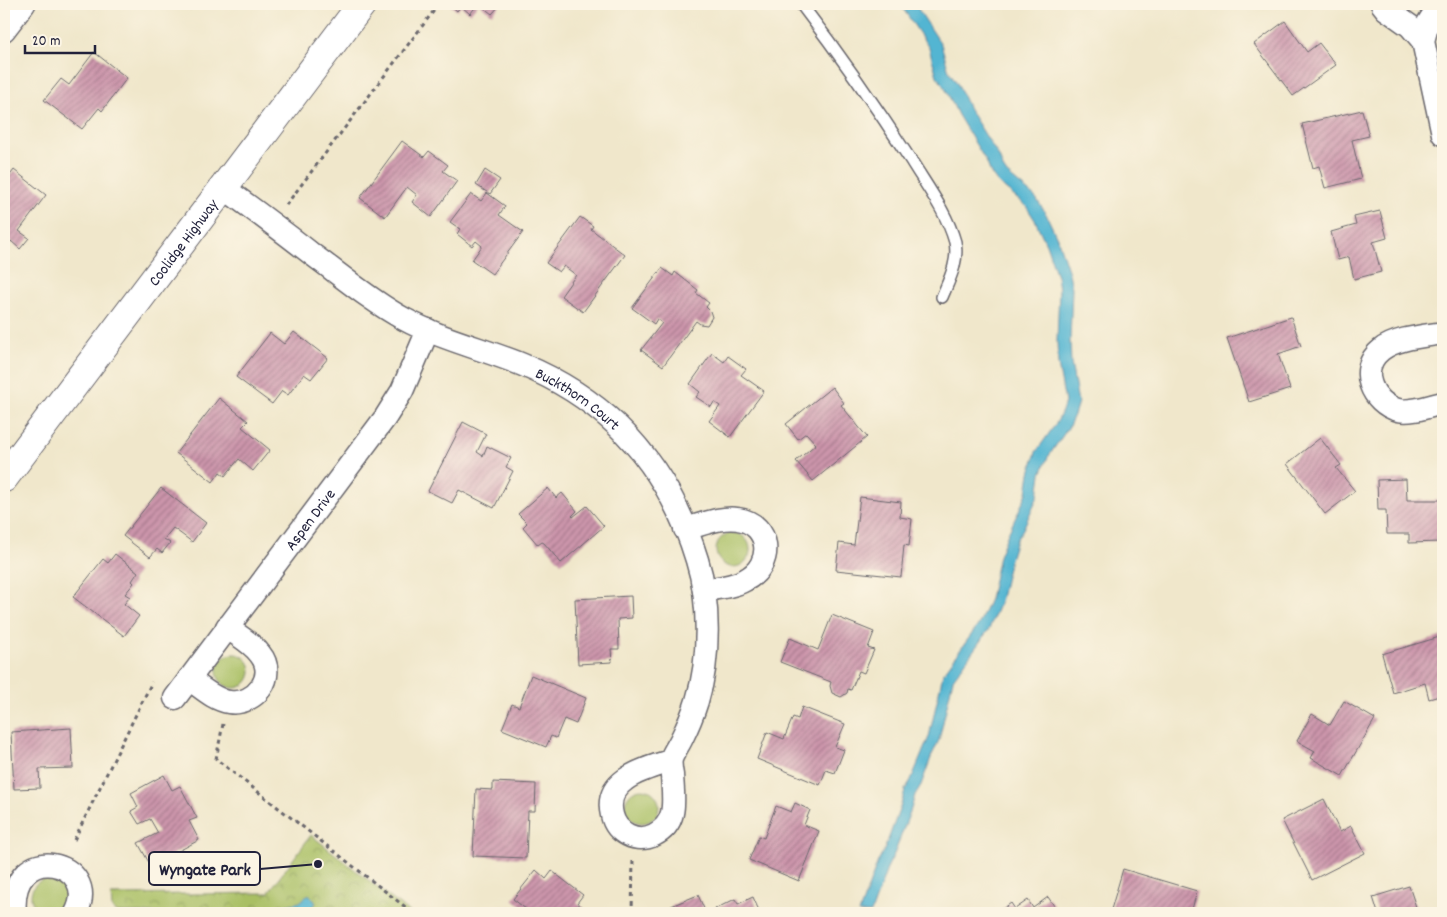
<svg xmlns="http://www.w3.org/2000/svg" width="1447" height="917" font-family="Dekko,sans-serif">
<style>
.grass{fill:#a9bf64;stroke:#667050}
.park{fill:url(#park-crowns);stroke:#667050}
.water{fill:#53b5d2;stroke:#3a6c86}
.building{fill:url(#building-hatch)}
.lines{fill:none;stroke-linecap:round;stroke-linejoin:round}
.service-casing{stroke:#6a676d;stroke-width:14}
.minor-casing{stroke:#6a676d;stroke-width:25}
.tertiary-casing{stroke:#6a676d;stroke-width:30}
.path{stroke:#6a676d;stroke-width:3;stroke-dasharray:4 4;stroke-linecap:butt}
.service{stroke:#fff;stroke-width:11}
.minor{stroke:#fff;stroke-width:22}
.tertiary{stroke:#fff;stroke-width:28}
.labels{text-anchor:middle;stroke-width:4;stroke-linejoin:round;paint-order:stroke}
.street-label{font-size:16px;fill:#22223b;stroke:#fcf5e5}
.leader{fill:none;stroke:#22223b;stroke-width:2}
.callout-dot{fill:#22223b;stroke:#fcf5e5;stroke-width:2}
.callout{fill:#fcf5e5;stroke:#22223b;stroke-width:2}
.callout-label{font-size:18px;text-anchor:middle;font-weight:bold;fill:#22223b}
</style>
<defs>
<pattern id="park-crowns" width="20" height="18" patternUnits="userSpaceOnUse" patternTransform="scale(1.25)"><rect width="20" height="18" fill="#a9bf64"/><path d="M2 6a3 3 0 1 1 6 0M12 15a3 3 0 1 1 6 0" fill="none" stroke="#899b54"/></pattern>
<pattern id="building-hatch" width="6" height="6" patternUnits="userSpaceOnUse" patternTransform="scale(1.25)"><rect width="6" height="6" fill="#cc95ab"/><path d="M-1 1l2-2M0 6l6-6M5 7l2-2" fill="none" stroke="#a5798c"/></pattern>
</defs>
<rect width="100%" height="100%" fill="#fcf5e5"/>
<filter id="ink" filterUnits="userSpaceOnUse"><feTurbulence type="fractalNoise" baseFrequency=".02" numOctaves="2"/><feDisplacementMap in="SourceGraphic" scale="10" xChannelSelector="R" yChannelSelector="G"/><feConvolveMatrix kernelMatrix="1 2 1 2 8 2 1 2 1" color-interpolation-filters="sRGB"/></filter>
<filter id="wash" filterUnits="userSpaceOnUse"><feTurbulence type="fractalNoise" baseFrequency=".0096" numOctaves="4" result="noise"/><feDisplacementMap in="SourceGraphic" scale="20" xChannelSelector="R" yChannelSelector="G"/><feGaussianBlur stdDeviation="1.12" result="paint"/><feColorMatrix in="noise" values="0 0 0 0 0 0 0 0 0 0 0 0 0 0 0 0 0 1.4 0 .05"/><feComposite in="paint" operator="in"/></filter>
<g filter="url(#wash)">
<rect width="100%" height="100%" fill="#f0e7cb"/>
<g class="grass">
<circle cx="733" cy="550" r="17"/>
<circle cx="234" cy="671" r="17"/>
<circle cx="642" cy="806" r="17"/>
<circle cx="48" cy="896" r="17"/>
</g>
<polygon class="park" points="311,835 410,913 118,913 112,909 111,895 268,893"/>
<g class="water">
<polygon points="899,4 915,4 916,6 941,44 949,71 957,83 969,109 999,157 1003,168 1007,174 1036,198 1046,214 1058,240 1069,273 1072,288 1070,341 1071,363 1078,402 1074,415 1068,428 1048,457 1041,474 1038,496 1023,529 1016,540 1010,559 1000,602 989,629 953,679 939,740 932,755 921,785 915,795 911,809 895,852 888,866 871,913 859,913 878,861 885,848 901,805 905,790 911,780 929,737 943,674 979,624 990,599 999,556 1007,536 1027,493 1030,473 1036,452 1057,422 1062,411 1065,402 1058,364 1057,341 1059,289 1057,276 1046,244 1035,220 1026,206 998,183 991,174 987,163 958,115 946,90 937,76 929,48 906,13"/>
<polygon points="309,894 316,903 307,913 253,913 300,902"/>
</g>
<g id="blocks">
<g class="building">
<polygon points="183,4 196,4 191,10"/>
<polygon points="449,4 478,4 470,14 461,6 457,11"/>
<polygon points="479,4 501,4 492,14"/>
<polygon points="1285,21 1307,52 1319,43 1336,65 1293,96 1254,44"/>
<polygon points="94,52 127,78 102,111 99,108 82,129 44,100 61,79 69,85"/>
<polygon points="1362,110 1369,136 1352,140 1361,179 1325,188 1319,166 1313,168 1302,124"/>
<polygon points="402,141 424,157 429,151 448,165 443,171 457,181 431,217 412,202 417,195 407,187 385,217 360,198"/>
<polygon points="14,170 46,195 19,231 29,238 20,249 11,241 6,247 4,245 4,183"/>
<polygon points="485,170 500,180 490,194 476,185"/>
<polygon points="487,193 505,206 499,215 523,232 492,274 472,260 482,246 476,241 472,246 457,234 460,229 450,222 471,194 481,201"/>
<polygon points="1380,211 1387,238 1373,242 1381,272 1354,279 1349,257 1338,260 1331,232 1356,225 1354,217"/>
<polygon points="580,217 593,226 591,229 625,255 583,312 561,296 576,275 564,266 559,272 546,263"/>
<polygon points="662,268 673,276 675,272 698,290 696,293 709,303 706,307 710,311 712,317 707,325 700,324 696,321 663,366 641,350 662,323 657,319 654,324 632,308"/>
<polygon points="1291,317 1301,346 1278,354 1290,389 1249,402 1227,338"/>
<polygon points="294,332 328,358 311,379 304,374 288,395 282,391 272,404 236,377 270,333 284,344"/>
<polygon points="712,353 724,362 728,356 746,369 741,375 764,391 730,437 709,421 720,406 714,402 711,407 696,397 700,392 690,384"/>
<polygon points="832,387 844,403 841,405 867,437 813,481 796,461 816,444 806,433 798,439 786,424"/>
<polygon points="219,398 248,421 242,427 270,450 253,471 239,459 225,476 220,472 213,482 176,453"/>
<polygon points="463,422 486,434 477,452 483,456 487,446 511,458 506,467 513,471 494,508 459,490 452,503 428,491"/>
<polygon points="1320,438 1341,465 1336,468 1355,491 1325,514 1287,464"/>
<polygon points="1406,479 1407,500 1443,500 1443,533 1440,533 1440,542 1409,543 1409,534 1387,534 1386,510 1378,510 1377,480"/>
<polygon points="161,488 206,523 192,542 173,528 164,539 170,543 162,553 157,549 150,557 123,536"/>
<polygon points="548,488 556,498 562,493 577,511 572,516 573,517 587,506 604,526 561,563 544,543 542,542 538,545 523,527 527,523 518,514"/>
<polygon points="860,497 901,502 900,517 912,519 909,546 904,545 901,577 836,570 839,543 854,545"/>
<polygon points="115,554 138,572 132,581 134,583 125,594 130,597 124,604 139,616 124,636 73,597 103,559 108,563"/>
<polygon points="631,596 632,618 618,619 619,649 611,649 612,662 578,664 575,599"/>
<polygon points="832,615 874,632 868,648 874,650 864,673 859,671 851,690 848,689 847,693 841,697 832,693 830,686 831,682 780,662 790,638 818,650"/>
<polygon points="1443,636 1443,695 1429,699 1425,683 1393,693 1382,654"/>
<polygon points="531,675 586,698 576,724 564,719 556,738 551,736 546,747 502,729 512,704 519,707"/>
<polygon points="1344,701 1375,719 1342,776 1311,758 1315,751 1297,741 1312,714 1330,725"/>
<polygon points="802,707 845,724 835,747 844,750 835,773 826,770 820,785 757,759 767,732 784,739 793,717 798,719"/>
<polygon points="71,728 73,768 39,769 40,788 14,789 11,732"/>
<polygon points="164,775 172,790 180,786 197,818 189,821 199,840 151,866 138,843 158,833 150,819 139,824 131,811 138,807 131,793"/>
<polygon points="493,782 536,784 535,811 528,811 526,858 473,856 476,789 493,790"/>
<polygon points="1324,799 1340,832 1351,826 1365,853 1312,880 1282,820"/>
<polygon points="795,803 810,810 804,825 819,831 799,881 749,860 759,836 764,838 776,806 791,812"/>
<polygon points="1123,869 1197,891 1191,913 1110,913"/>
<polygon points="536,870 546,879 552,871 583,895 577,903 590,913 531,913 513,899"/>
<polygon points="1409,886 1418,913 1378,913 1373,897"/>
<polygon points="698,895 706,913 675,913 671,906"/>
<polygon points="753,897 760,913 717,913 715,909 735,899 738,904"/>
<polygon points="1048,897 1059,913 997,913 1011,903 1015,909 1028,900 1033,908"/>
</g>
</g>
</g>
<g filter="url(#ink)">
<use href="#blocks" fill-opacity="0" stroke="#6a676d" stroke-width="1"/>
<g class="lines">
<defs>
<path id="service" d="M801,4C840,55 877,108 912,162C928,188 947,213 955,242C959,262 949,280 942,297"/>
<g id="minor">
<polyline points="1382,4 1386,9 1410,26 1423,41"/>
<polyline points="1440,4 1428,23 1423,41 1443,134"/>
<polyline points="4,30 24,4"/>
<path id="s1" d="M224,188C254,210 284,232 313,255C343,277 371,301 404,319C441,339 484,349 523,365C612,402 669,468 697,560C710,601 710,659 697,701C693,714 687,728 681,740C678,746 673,753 671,759C670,764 671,770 672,775C673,798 679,823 654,835C646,839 636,839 628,835C620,831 614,824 612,815C603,779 645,769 670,761"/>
<path d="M1443,333C1425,336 1395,338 1381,350C1357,369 1372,403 1398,410C1412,413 1429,406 1443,403"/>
<path d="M685,529C701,525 721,516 738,519C771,524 775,565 745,580C733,587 717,588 704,590"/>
<path d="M189,679C201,687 214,700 229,702C255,706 278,676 260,654C252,643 238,636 227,627"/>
<path id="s2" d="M175,698L385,418L402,391L428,330"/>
<path d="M15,913C8,837 103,861 76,913"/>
</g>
<g id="tertiary">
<path id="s3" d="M4,478L362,4"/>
</g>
</defs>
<use href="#service" class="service-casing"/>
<use href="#minor" class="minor-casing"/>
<use href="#tertiary" class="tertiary-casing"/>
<g class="path">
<polyline points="286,205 439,4"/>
<polyline points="223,724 216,759 413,913"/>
<polyline points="74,840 152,682"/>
<polyline points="632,913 633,859"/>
</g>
<use href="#service" class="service"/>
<use href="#minor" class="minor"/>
<use href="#tertiary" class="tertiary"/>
</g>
</g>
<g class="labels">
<g class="street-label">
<text dy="6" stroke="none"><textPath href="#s3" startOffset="296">Coolidge Highway</textPath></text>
<text dy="6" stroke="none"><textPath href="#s1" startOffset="415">Buckthorn Court</textPath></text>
<text dy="6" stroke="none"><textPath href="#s2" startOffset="224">Aspen Drive</textPath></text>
</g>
</g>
<path class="leader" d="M318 864L260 869"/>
<circle class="callout-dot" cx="318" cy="864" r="5"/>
<rect class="callout" x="149" y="852" width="111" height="33" rx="5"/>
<g class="callout-label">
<text x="205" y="875">Wyngate Park</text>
</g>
<rect width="1447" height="917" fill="none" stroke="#fcf5e5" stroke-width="20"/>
<path d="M25 45v8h70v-8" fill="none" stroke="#22223b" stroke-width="2.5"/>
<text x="32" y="45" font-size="15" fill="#22223b" stroke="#fcf5e5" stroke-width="4" paint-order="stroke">20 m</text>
</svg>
